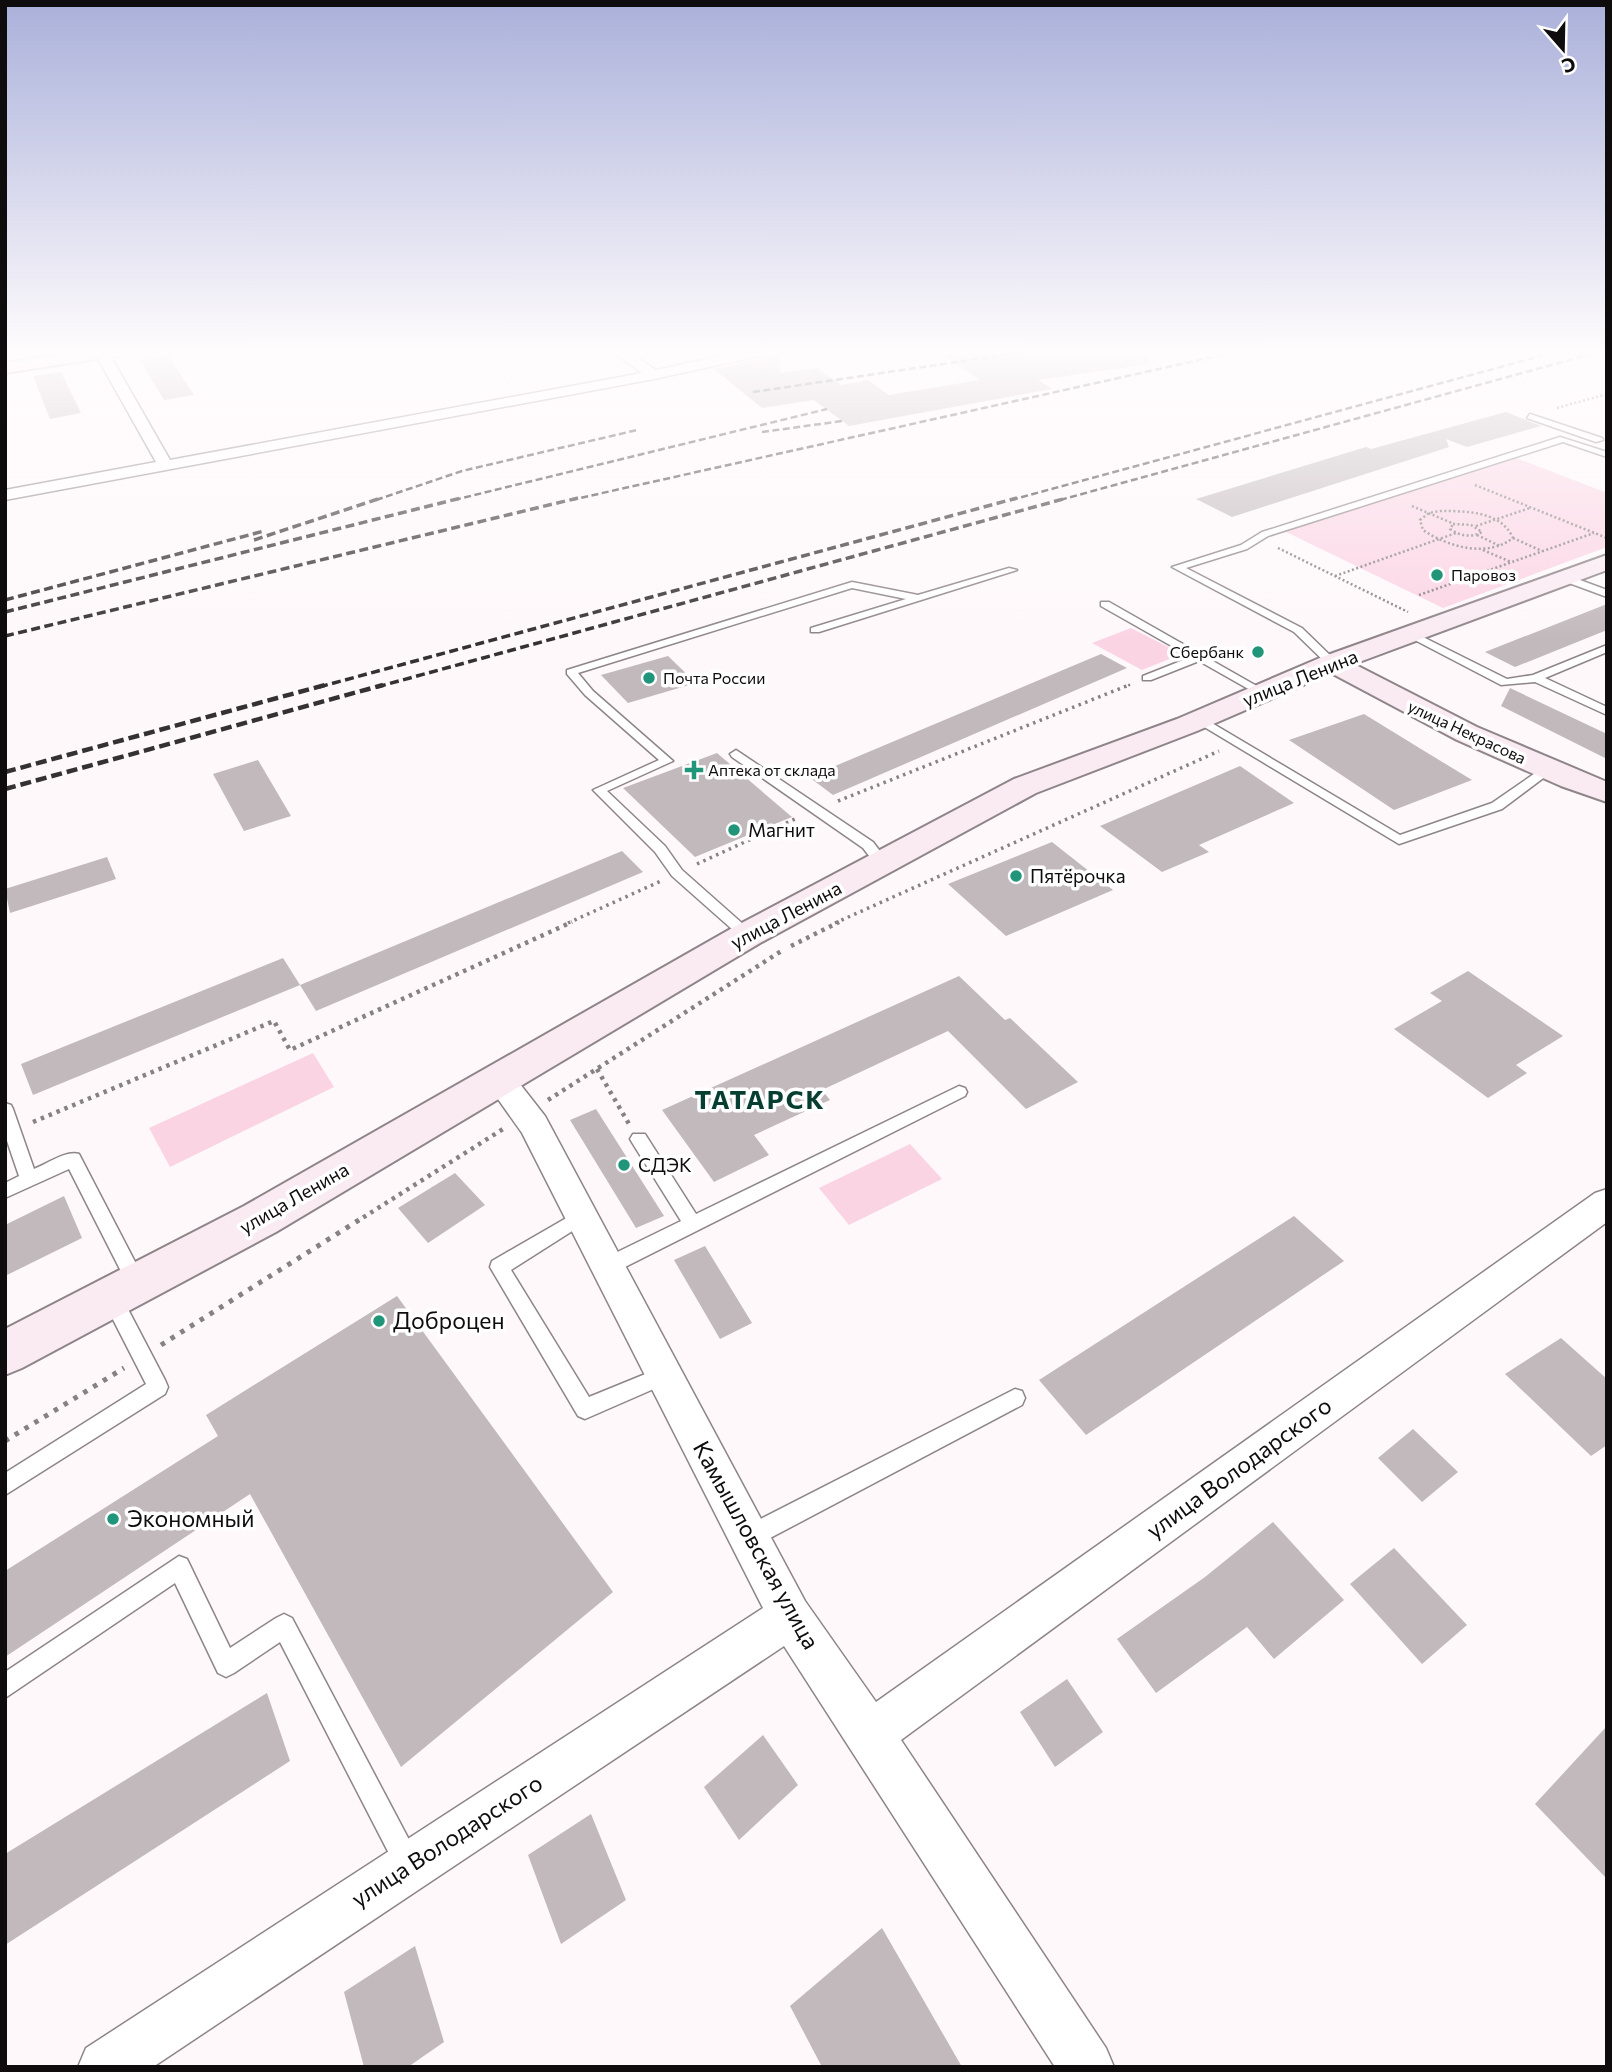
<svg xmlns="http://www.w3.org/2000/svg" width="1612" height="2072" font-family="Commissioner,sans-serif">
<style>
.green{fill:#fbd4e3}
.building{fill:#c2b9bc}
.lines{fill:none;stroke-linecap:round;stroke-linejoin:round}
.lane-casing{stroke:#8e8588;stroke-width:3}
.street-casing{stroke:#8e8588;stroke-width:3}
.secondary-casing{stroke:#8e8588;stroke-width:4}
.path-far3{stroke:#868183;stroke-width:2.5;stroke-dasharray:2 2.5;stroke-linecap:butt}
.path-far2{stroke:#868183;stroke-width:3.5;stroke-dasharray:2.5 4.5;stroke-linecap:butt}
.path-far1{stroke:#868183;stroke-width:4.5;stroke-dasharray:3.5 5;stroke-linecap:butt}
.path{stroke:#868183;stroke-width:5;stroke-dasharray:4.5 7;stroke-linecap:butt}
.lane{fill:#fff;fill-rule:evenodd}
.street{fill:#fff;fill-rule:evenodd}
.secondary{fill:#faebf2;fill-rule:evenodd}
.rail-far2{stroke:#343132;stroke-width:2.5;stroke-dasharray:7 3.5;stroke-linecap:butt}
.rail-far1{stroke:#343132;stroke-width:3.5;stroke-dasharray:9 4.5;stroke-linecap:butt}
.rail{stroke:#343132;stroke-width:4.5;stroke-dasharray:11 5;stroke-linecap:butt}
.path-bridge{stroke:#868183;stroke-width:2.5;stroke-dasharray:2 2.5;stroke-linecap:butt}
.poi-dot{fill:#209579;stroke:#fff;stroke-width:2.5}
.labels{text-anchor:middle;stroke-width:7;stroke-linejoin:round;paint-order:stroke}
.far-poi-label{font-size:16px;fill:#0f0c0d;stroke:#fff;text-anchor:start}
.far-street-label{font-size:16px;fill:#0f0c0d;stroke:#fff}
.street-label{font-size:19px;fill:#0f0c0d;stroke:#fff}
.poi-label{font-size:19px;fill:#0f0c0d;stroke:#fff;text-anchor:start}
.near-poi-label{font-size:23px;fill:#0f0c0d;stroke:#fff;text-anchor:start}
.near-street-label{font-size:23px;fill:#0f0c0d;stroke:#fff}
.district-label{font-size:26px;font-weight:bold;letter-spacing:2px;fill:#063f31;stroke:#fff}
</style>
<rect width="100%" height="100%" fill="#fef8fa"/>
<g class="green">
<polygon points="1516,458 1607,493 1607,547 1443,608 1284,531"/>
<polygon points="1131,628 1182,654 1142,670 1092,643"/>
<polygon points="313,1053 334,1087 170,1167 149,1128"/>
<polygon points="910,1144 942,1179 849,1225 819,1188"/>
</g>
<g class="building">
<polygon points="935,350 1148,350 1149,364 1038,380 1052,389 849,426 814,400 762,408 714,369 770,357 778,351 780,373 817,368 841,385 868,380 889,395 980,380"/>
<polygon points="168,356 194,395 164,400 140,360"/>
<polygon points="61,372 81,413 50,419 33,376"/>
<polygon points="1506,412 1541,426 1467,447 1446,439 1449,447 1232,517 1196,499 1366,447 1371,449"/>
<polygon points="1607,604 1607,630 1515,667 1485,652"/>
<polygon points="1101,654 1127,668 833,795 809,777"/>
<polygon points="668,656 696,683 628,703 601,675"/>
<polygon points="1510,688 1607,734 1607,759 1501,706"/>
<polygon points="1364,714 1421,749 1472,780 1394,810 1289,740"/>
<polygon points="717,753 792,817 695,857 623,788"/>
<polygon points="258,760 291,816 244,831 213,774"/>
<polygon points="1240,766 1294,803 1199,845 1209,852 1162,872 1100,826"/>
<polygon points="1052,842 1113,890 1006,936 948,884"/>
<polygon points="622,851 643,872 316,1011 300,985"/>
<polygon points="107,857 116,879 10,913 5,889"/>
<polygon points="283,958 300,985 33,1095 21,1064"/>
<polygon points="1468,971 1563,1036 1516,1065 1527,1073 1488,1098 1394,1029 1442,1001 1430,993"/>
<polygon points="959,976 1005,1020 1010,1018 1078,1082 1026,1109 948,1031 822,1090 830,1100 754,1135 769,1155 714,1182 662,1110"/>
<polygon points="596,1109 664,1216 636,1228 570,1120"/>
<polygon points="455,1173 485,1205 428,1243 398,1208"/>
<polygon points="64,1196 82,1238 5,1276 5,1225"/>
<polygon points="1294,1216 1344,1261 1086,1435 1039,1380"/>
<polygon points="705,1246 752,1323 720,1339 674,1260"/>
<polygon points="397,1296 613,1592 401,1767 250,1494 5,1657 5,1571 218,1436 206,1415"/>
<polygon points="1561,1338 1607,1379 1607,1445 1591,1456 1505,1374"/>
<polygon points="1413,1429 1458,1472 1422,1502 1378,1458"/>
<polygon points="1273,1522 1344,1600 1274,1659 1247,1627 1156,1693 1117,1639 1205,1577"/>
<polygon points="1394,1548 1467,1625 1422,1664 1350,1584"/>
<polygon points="1067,1679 1103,1732 1055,1767 1020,1712"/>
<polygon points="267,1693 290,1761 5,1945 5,1854"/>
<polygon points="1607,1726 1607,1879 1535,1804"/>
<polygon points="763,1735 798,1785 739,1840 704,1787"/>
<polygon points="591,1814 626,1900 561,1944 528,1855"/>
<polygon points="882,1928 962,2067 822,2067 790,2006"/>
<polygon points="415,1946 444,2042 408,2067 364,2067 344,1992"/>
</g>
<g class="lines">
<defs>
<g id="lane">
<polygon points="1530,414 1602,438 1603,440 1596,442 1527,418"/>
<polygon points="1560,437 1607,452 1607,457 1563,442 1268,536 1247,549 1186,568 1302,628 1336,661 1336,665 1328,665 1294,632 1172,567 1241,545 1262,532"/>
<polygon points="1009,568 1017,570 819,632 811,632 811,628 906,599 852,588 578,673 593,691 673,761 607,791 665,846 682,870 752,932 754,935 752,938 742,938 672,876 655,852 593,790 659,760 585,695 567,674 567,670 852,582 918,595"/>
<polygon points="1561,576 1569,576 1607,590 1607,597 1561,580"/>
<polygon points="1101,602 1109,602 1269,693 1259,695 1199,661 1151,680 1143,680 1143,676 1191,657 1101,606"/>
<polygon points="1411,631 1507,679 1533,675 1607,645 1607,652 1545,678 1607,707 1607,715 1535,682 1501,685 1407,636 1406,634"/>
<polygon points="1200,716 1400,835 1492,803 1544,767 1552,767 1554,770 1502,809 1399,844 1196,722 1194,720"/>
<polygon points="736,750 873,842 889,863 887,866 877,866 863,848 732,757 730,754"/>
<polygon points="959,1086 965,1088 967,1092 965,1096 615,1272 608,1274 601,1272 599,1266 601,1260 681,1221 633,1144 630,1139 633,1134 645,1134 696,1214"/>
<path d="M5,1103L11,1105L13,1109L34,1169C47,1164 66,1150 79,1154L146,1283L144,1289L137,1291L130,1289L69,1169L5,1198V1183L19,1176L5,1135Z"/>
<polygon points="582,1209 588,1211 591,1216 588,1221 511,1270 589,1397 665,1366 672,1369 675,1375 672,1381 585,1419 578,1416 490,1267 492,1261"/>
<polygon points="112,1290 119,1292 165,1380 168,1387 165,1394 5,1495 5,1473 146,1384 102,1298 105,1292"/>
<polygon points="1015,1389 1022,1391 1025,1398 1022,1405 757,1545 749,1548 741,1545 738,1537 741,1529"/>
<polygon points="179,1556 187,1559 230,1648 276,1618 284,1614 292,1618 416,1853 420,1862 416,1871 407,1875 398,1871 280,1642 234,1673 226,1677 218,1673 175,1583 5,1698 5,1672"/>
</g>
<g id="street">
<polygon points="93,350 107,350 170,460 642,373 610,350 626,350 656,370 750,350 776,350 769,354 654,379 5,500 5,490 156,462"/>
<polygon points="498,1067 509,1070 545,1116 805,1601 876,1702 1595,1193 1607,1189 1607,1222 901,1740 1106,2048 1114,2067 1055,2067 784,1646 153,2067 78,2067 86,2048 763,1608 522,1133 483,1078 487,1070"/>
</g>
<g id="secondary">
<polygon points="87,350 131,350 122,355 5,373 5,363"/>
<polygon points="1607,555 1607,570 1354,664 1477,727 1607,782 1607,802 1561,786 1457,740 1331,673 1197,731 1036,793 760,943 276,1232 22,1368 5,1375 5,1329 244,1206 734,927 1014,779 1177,719 1322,657"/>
</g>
</defs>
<use href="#lane" class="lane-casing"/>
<use href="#street" class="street-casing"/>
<use href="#secondary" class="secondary-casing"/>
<g class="path-far3">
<polyline points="1557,408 1607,394"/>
<polyline points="1475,485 1607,538"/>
<polyline points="1412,506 1452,523"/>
<path d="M1440,511C1466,511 1501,511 1513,538C1487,558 1448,547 1423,530L1420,520L1429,513Z"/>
<path d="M1453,524L1471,525L1482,532C1471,538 1460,536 1450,529Z"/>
<polyline points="1476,526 1530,508"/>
<polyline points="1477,535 1500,546"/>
<polyline points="1513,538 1542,551"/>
<polyline points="1278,548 1408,612"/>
<polyline points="1483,550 1511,562"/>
<polyline points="1335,576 1456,533"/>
<polyline points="1419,595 1594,533"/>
<polyline points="1124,687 1132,684"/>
</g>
<g class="path-far2">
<polyline points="838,801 1129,685"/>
<polyline points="697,864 797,818"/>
<polyline points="568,923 661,881"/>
<polyline points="835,923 1219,751"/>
</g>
<g class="path-far1">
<polyline points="791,946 839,922"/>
<polyline points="597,1069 629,1124"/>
<polyline points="548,1100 783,950"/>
<polyline points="33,1122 274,1021 290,1050 572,922"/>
<polyline points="356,1222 503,1129"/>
</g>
<g class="path">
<polyline points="161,1345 359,1220"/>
<polyline points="5,1441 124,1368"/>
</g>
<use href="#lane" class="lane"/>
<use href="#street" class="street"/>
<use href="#secondary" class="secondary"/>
<g class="rail-far2">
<polyline points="753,392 1038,350"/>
<polyline points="762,432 842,421"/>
<polyline points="376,500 462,471 637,430"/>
<polyline points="454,500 827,409"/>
<polyline points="571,500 1244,350"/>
<polyline points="1011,500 1563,350"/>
<polyline points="1060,500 1606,350"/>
</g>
<g class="rail-far1">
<polyline points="254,540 381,498"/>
<polyline points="5,600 264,531"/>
<polyline points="5,612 461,498"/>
<polyline points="5,636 578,498"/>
<polyline points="319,687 1017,498"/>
<polyline points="377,687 1067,498"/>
</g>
<g class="rail">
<polyline points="5,772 325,685"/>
<polyline points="5,789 383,685"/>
</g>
<polyline class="path-bridge" points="1589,350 1607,356"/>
</g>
<linearGradient id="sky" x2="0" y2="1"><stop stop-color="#aab0da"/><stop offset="0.55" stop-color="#fffcfd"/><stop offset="1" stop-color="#fffcfd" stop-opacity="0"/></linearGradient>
<rect width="1612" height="640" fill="url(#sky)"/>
<g class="poi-dot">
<circle cx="1437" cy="575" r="7"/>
<circle cx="1258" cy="652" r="7"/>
<circle cx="649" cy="678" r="7"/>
<path d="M690.5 759.5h7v7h7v7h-7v7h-7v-7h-7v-7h7z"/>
<circle cx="734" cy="830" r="7"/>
<circle cx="1016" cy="876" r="7"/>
<circle cx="624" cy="1165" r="7"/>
<circle cx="379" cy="1321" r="7"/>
<circle cx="113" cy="1519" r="7"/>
</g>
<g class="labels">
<g class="far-poi-label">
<text x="1451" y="581">Паровоз</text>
<text x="1244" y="658" text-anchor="end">Сбербанк</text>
<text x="663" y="684">Почта России</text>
<text x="708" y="776">Аптека от склада</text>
</g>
<g class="far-street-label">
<text transform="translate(1467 732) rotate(25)" y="6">улица Некрасова</text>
</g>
<g class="street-label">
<text transform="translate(1300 678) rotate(-22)" y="7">улица Ленина</text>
<text transform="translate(786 915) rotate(-28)" y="7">улица Ленина</text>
<text transform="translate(294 1198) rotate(-30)" y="7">улица Ленина</text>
</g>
<g class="poi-label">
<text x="748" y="837">Магнит</text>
<text x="1030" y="883">Пятёрочка</text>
<text x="638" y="1172">СДЭК</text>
</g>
<g class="near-poi-label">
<text x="393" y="1329">Доброцен</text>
<text x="127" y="1527">Экономный</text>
</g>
<g class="near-street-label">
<text transform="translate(1239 1468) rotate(-36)" y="8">улица Володарского</text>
<text transform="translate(756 1545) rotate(61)" y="8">Камышловская улица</text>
<text transform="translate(447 1841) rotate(-33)" y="8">улица Володарского</text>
</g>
<g class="district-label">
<text x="760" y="1109">ТАТАРСК</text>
</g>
</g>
<rect width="1612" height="2072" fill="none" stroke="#0f0c0d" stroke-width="14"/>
<g transform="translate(1563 49) rotate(160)" stroke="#ffffff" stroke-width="5" paint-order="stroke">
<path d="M0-5L12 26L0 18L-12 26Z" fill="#0f0c0d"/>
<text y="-10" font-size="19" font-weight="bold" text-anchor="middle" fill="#0f0c0d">С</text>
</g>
</svg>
